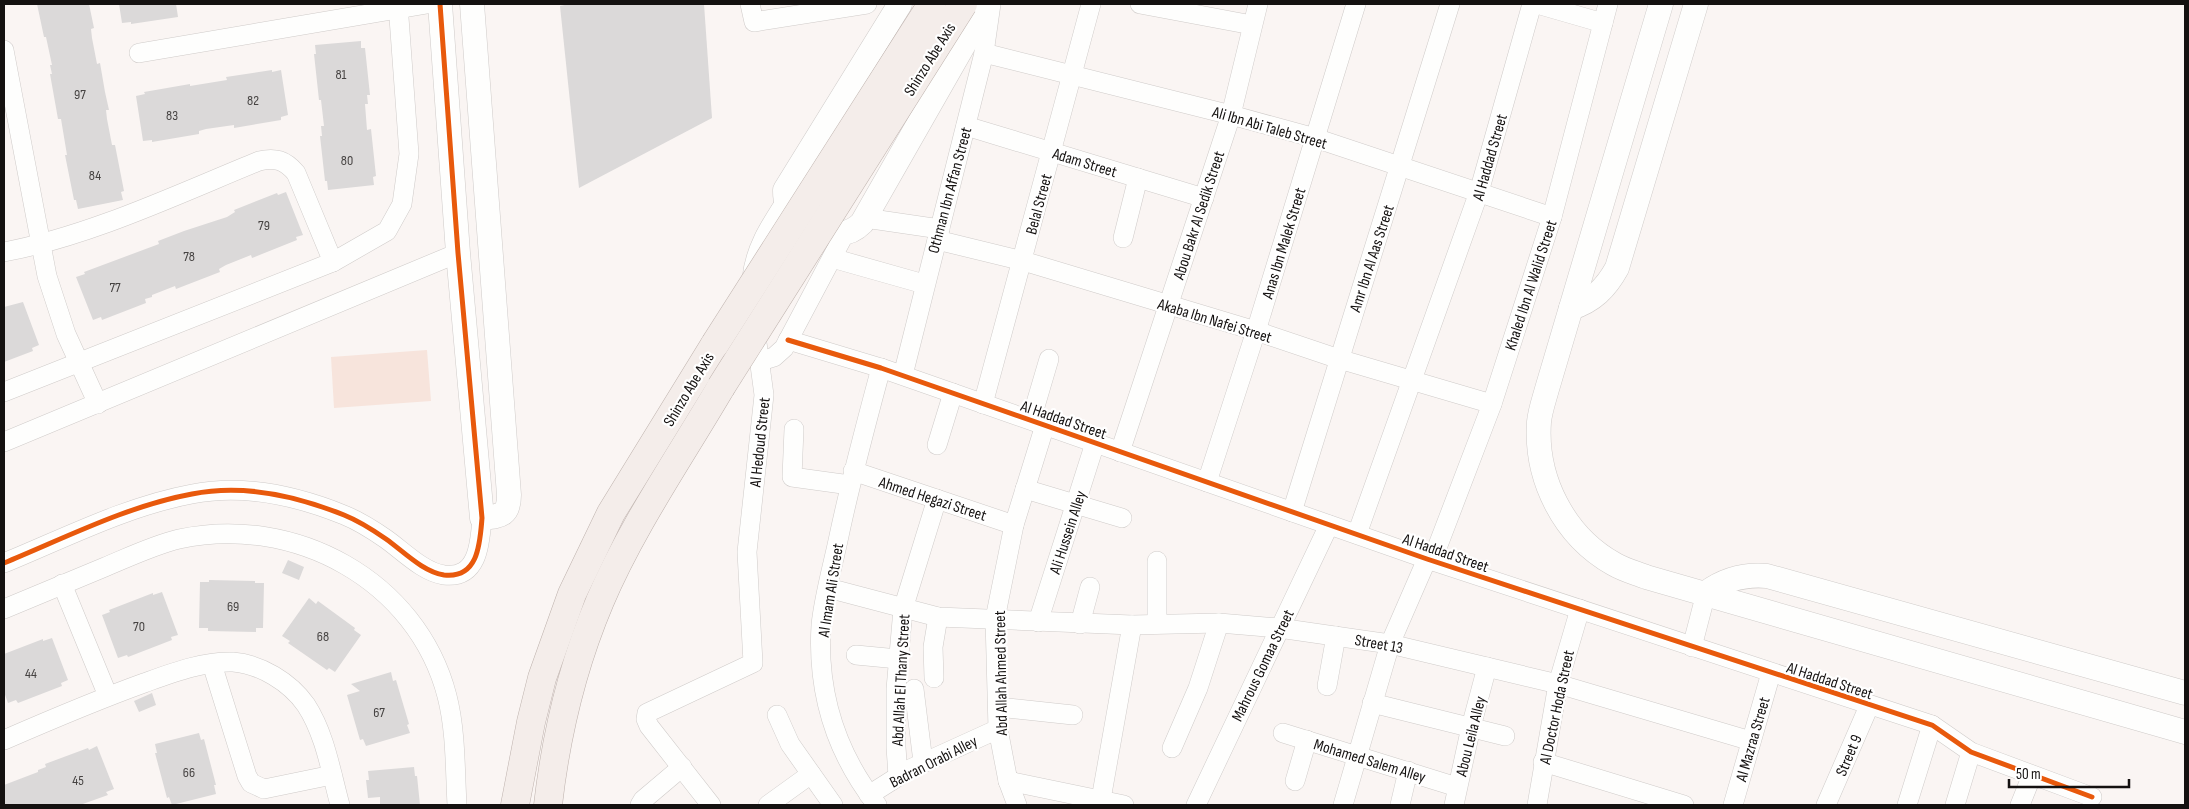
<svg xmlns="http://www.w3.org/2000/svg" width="2189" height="809" font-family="'Sofia Sans Condensed',sans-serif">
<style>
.green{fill:#f7e4dc}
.building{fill:#dbd9d9}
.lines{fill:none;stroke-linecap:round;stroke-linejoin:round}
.minor-casing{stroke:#cfcbc9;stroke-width:20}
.tertiary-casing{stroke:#cfcbc9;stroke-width:25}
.primary-casing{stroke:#bdb1ac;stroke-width:29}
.minor{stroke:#fefefd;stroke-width:19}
.tertiary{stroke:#fefefd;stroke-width:24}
.primary{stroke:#f4edea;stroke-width:28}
.primary-bridge-casing{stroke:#bdb1ac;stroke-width:29;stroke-linecap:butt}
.primary-bridge{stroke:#f4edea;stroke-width:28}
.cycleway-casing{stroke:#fff;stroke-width:8}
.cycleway{stroke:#e8590c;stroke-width:5}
.labels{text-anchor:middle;stroke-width:4.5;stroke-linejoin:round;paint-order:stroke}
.number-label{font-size:14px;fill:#464342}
.street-label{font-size:16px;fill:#141110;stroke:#fff}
</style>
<rect width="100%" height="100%" fill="#faf5f3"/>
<polygon class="green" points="427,350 431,401 334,408 331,357"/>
<g class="building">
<polygon points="37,4 89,4 94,28 91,29 92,38 97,64 100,63 105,92 109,110 106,110 107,119 112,145 115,145 124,191 121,192 123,200 78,209 76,200 74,200 65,155 67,155 61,119 58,119 50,74 52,74 50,65 52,65 46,37 44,37"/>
<polygon points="119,4 176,4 178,17 131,24 131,22 122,23"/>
<polygon points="569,4 704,4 712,118 579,188 560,6"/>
<polygon points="361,41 361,48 365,48 370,95 367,95 368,104 365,104 367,130 371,129 376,176 373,177 374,185 328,190 327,181 325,181 320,136 322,136 321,126 324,126 321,100 319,100 314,54 316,54 315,45"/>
<polygon points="272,70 272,72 281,70 288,115 281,117 281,120 234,128 234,125 206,129 199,131 199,134 152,142 152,140 143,141 136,96 145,94 144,92 190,84 190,86 227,80 226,77"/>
<polygon points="286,192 303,235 296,237 297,240 252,258 251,255 226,265 219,269 220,272 176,289 175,286 152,295 152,297 145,299 146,303 102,320 101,317 93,320 76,277 85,274 84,272 159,244 158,241 184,231 227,217 235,212 234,210 277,193 278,195"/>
<polygon points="23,302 39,345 32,348 33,351 4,362 4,307"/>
<polygon points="288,560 304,567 299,580 282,573"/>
<polygon points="209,580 255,581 255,583 264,583 263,628 256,628 256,632 208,631 208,628 199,628 200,582 209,582"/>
<polygon points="162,592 178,635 171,637 172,640 128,657 127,655 118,658 102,615 110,612 109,610 153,593 153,595"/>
<polygon points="309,598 316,604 318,601 355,628 354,630 361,635 335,672 329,668 327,670 288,643 290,641 282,636"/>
<polygon points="52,638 68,680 61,683 62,686 18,703 16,700 8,703 4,692 4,654 43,639 43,641"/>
<polygon points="391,672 393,681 396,680 409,724 407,725 410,733 366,746 363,739 360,740 347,695 360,691 351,684"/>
<polygon points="152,693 156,705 139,712 134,701"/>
<polygon points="199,733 201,740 204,739 216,785 214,785 216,794 172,805 169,797 167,798 155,753 157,753 155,744"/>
<polygon points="97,746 114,789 106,792 108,795 80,805 4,805 4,785 38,772 38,770 46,767 45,764 88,748 89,750"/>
<polygon points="414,767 415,776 417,776 420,805 380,805 380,797 368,798 366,780 369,780 368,771"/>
</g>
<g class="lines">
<defs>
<g id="minor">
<polyline points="750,4 754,22 867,4"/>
<polyline points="1140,4 1252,25"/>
<polyline points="1537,4 1603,23"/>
<polyline points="4,50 47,276 66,334 98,404"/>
<polyline points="139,53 427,4"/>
<polyline points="984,53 1231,115 1315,138 1552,217"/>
<polyline points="966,126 1204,198"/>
<polyline points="865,218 940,229"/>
<polyline points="1123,238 1138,178"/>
<polyline points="937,240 1023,261 1256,331 1339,359 1492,404"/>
<path d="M4,252C90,236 178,194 259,161C275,157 285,160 296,173L333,262"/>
<polyline points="832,258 924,284"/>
<path d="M752,278C755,248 770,226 786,201"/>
<polyline points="788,340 881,368 1427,559 1932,725 1971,752 2092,797"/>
<polyline points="761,361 774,357 784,348 845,233"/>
<polyline points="903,375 984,53 991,4"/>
<polyline points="4,392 333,262 387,231 402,204 409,154 398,4"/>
<polyline points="983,404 1091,4"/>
<polyline points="1031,420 1049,359"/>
<polyline points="794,429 792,477 850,485"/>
<polyline points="4,442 458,253"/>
<polyline points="937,445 953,393"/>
<polyline points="1120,452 1231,115 1258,4"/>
<polyline points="853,471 1014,525"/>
<polyline points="1207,482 1256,331 1356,4"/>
<polyline points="1025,489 1122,518"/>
<polyline points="1292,512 1450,4"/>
<polyline points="1357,534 1479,192 1532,4"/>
<polyline points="1432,561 1492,404 1552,217 1608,4"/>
<path d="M4,563C65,538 127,506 192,494C242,484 297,496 344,515C359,521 373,530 386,539C403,551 423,572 444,575C479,579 480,542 482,518"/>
<polyline points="62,584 108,696"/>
<polyline points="828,588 938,617 1132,625 1219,623 1279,628 1390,644 1558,684 1751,741"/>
<path d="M4,609C37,595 71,581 105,567C129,557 154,545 179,539C294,514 417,580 447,696C456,731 455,770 457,805"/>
<polyline points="1038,622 1095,443"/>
<polyline points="1080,624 1090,587"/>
<polyline points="1157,624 1157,561"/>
<polyline points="1692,647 1706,593"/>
<polyline points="856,655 898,659"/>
<polyline points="212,664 247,776 251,783 264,789 332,775"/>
<polyline points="934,678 933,647 938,617"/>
<polyline points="1327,686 1336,636"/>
<polyline points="914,689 923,762"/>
<polyline points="1372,703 1505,736"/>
<polyline points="998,707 1073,715"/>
<polyline points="777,715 790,744 833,805"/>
<polyline points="1283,733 1457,787"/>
<path d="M4,740C50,720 97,700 144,683C172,673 203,661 233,662C260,664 290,682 306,705C325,734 331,772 340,805"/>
<polyline points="1172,748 1198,688 1219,623"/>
<polyline points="1543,762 1684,805"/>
<polyline points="898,776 896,747 896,689 903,609 937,499"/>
<polyline points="1008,781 1124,805"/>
<polyline points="1295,781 1307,740"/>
<polyline points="869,795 910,769 998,729"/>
<polyline points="640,805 643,800 682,767"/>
<polyline points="711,805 649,726 646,719 647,713 753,663 747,552 764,395 755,328"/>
<polyline points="768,805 811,774"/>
<path d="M877,805C836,753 817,692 821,625C824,596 833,565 839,536C851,479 866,424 881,368"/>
<polyline points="1017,805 1008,781 998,729 995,619 1014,525 1045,425"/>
<polyline points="1100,805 1132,625"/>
<polyline points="1196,805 1329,525"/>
<polyline points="1343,805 1390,644 1427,559"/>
<polyline points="1400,805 1408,771"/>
<polyline points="1454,805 1471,727 1487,667"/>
<polyline points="1537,805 1558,684 1580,609"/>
<polyline points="1733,805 1771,673"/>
<polyline points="1826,805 1869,706"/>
<polyline points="1907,805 1932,725"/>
<polyline points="1955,805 1971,752"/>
<polyline points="2020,805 2032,775"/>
</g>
<g id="tertiary">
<path d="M440,4L458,253L482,518C500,516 509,516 509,495L472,4"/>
<path d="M900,4L785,190C785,196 785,201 789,205C795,213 828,232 837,233C847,234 855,230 862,223L987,4"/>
<path d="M1661,4L1547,389C1544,400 1540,411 1539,422C1535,479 1564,536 1614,564C1624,570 1636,573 1646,577L2185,732"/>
<path d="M1571,308C1593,301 1606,288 1617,268L1696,4"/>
<path d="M1706,593C1725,579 1744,574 1767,576L2185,693"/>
</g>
<g id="primary">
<polyline points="515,805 531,722 542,678 572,594 611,513 715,344"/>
<path d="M548,805C556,735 572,667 600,601C632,526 680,457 721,387"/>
</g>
</defs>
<use href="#minor" class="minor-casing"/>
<use href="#tertiary" class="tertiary-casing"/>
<use href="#primary" class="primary-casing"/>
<use href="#minor" class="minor"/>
<use href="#tertiary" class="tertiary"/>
<use href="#primary" class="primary"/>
<defs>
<g id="primary-bridge">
<polyline points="715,344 932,4"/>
<polyline points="721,387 963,4"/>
</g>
</defs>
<use href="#primary-bridge" class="primary-bridge-casing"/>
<use href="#primary-bridge" class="primary-bridge"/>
<defs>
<g id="cycleway">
<polyline points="788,340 881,368 1427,559 1932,725 1971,752 2092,797"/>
<path d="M4,563C65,538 127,506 192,494C242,484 297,496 344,515C359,521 373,530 386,539C403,551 423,572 444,575C479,579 480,542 482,518L458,253L440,4"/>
</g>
</defs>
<use href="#cycleway" class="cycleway-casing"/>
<use href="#cycleway" class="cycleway"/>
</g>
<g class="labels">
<g class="number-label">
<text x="341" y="79">81</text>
<text x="80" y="99">97</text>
<text x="253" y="105">82</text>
<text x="172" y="120">83</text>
<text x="347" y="165">80</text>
<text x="95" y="180">84</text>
<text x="264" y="230">79</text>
<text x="189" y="261">78</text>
<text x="115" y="292">77</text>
<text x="233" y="611">69</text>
<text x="139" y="631">70</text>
<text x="323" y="641">68</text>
<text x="31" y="678">44</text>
<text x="379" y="717">67</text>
<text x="189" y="777">66</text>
<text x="78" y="785">45</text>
</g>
<g class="street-label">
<text transform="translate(929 59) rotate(-58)" y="6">Shinzo Abe Axis</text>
<text transform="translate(1270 127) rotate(16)" y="6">Ali Ibn Abi Taleb Street</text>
<text transform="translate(1489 157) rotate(-74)" y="6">Al Haddad Street</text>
<text transform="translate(1085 162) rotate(17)" y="6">Adam Street</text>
<text transform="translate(949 190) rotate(-75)" y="6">Othman Ibn Affan Street</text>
<text transform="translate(1038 204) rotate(-75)" y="6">Belal Street</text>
<text transform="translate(1198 215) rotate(-72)" y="6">Abou Bakr Al Sedik Street</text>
<text transform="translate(1283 243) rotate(-73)" y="6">Anas Ibn Malek Street</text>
<text transform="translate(1371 258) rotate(-72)" y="6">Amr Ibn Al Aas Street</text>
<text transform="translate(1530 285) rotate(-72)" y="6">Khaled Ibn Al Walid Street</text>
<text transform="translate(1215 320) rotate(17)" y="6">Akaba Ibn Nafei Street</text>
<text transform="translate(688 389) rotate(-59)" y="6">Shinzo Abe Axis</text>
<text transform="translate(1064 419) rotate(19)" y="6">Al Haddad Street</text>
<text transform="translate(759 442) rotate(-84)" y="6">Al Hedoud Street</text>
<text transform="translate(933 498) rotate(18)" y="6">Ahmed Hegazi Street</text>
<text transform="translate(1067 532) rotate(-72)" y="6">Ali Hussein Alley</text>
<text transform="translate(1446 552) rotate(19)" y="6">Al Haddad Street</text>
<text transform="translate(830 590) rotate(-81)" y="6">Al Imam Ali Street</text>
<text transform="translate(1379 643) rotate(10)" y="6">Street 13</text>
<text transform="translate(1262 665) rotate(-64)" y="6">Mahrous Gomaa Street</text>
<text transform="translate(1000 673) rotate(-91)" y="6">Abd Allah Ahmed Street</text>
<text transform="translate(900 680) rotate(-87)" y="6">Abd Allah El Thany Street</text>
<text transform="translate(1830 680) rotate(18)" y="6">Al Haddad Street</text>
<text transform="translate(1556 707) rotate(-78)" y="6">Al Doctor Hoda Street</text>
<text transform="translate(1470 736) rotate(-76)" y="6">Abou Leila Alley</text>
<text transform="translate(1752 739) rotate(-74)" y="6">Al Mazraa Street</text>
<text transform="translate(1848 755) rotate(-67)" y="6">Street 9</text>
<text transform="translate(1370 760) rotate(17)" y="6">Mohamed Salem Alley</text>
<text transform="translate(933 761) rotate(-27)" y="6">Badran Orabi Alley</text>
</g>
</g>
<rect width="2189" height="809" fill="none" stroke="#141110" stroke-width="10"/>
<path d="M2009 779v8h120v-8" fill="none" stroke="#141110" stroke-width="2.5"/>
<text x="2016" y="779" font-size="15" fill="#141110" stroke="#ffffff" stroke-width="4" paint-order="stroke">50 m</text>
</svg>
